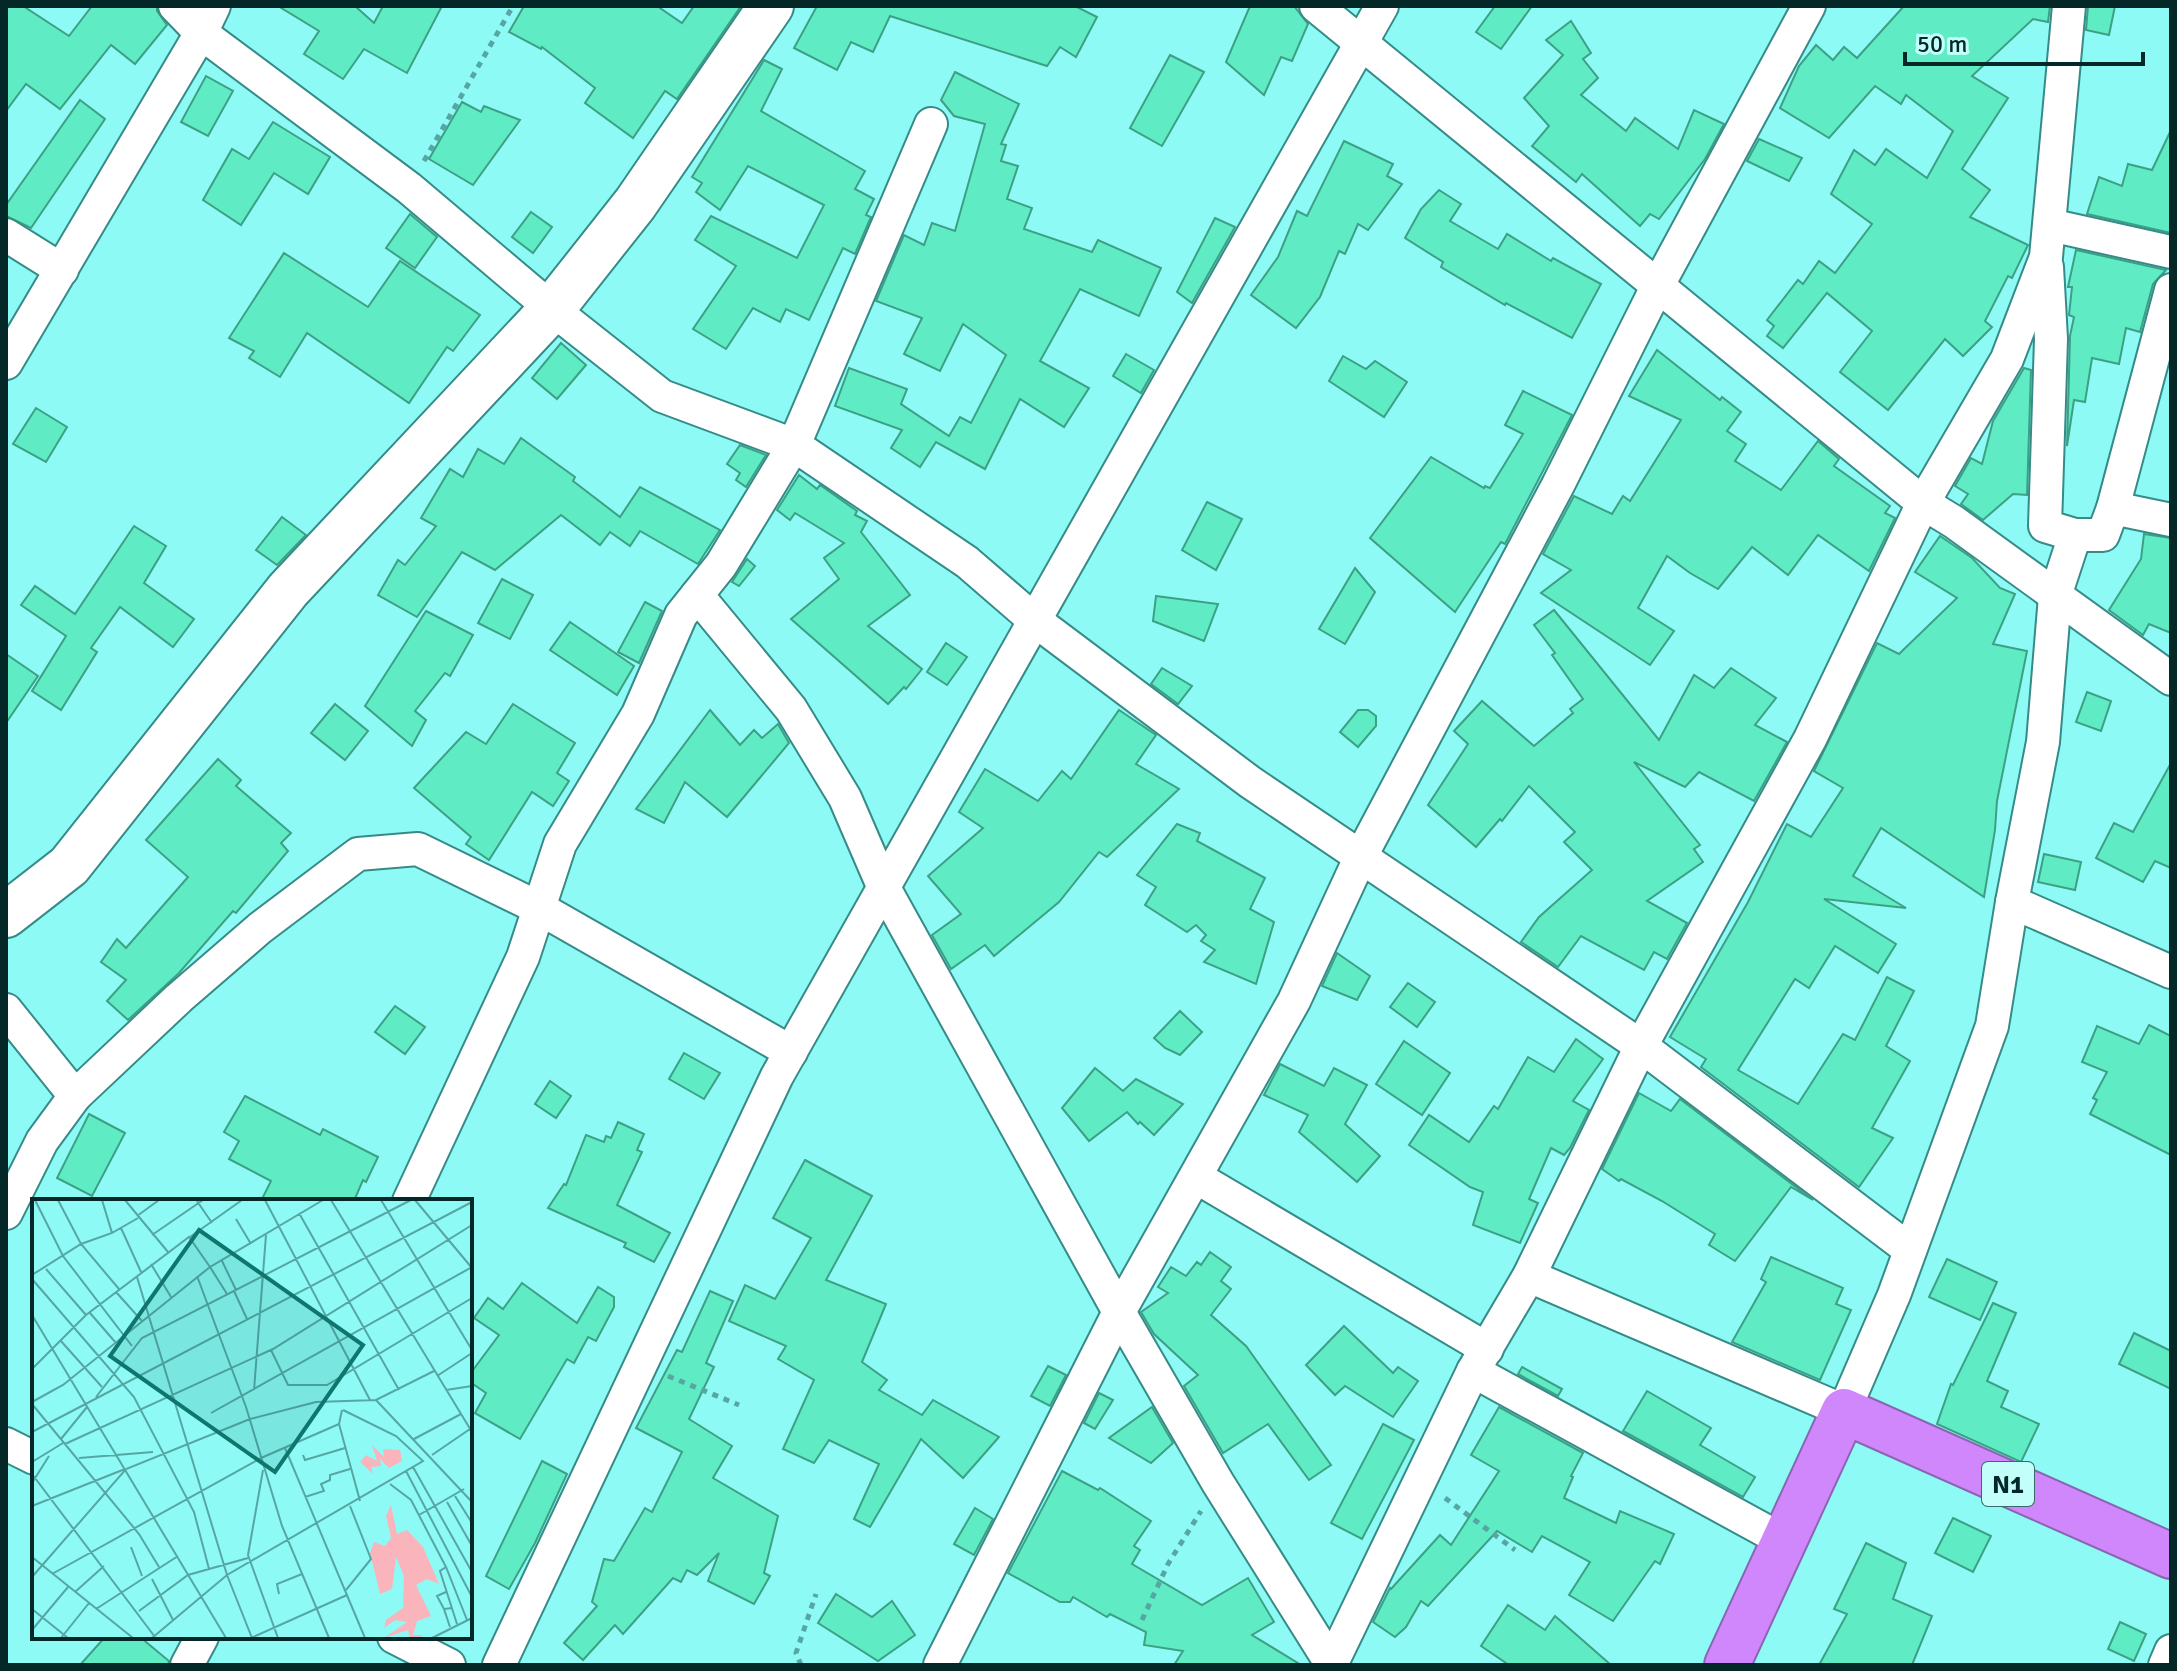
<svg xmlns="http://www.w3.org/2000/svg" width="2177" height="1671" font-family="Signika,sans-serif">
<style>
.building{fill:#5fecc5;stroke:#3da084;stroke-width:2}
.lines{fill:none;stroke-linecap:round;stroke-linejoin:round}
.street-casing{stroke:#368b88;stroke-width:36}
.secondary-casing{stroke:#368b88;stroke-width:48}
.highway-casing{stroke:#8866b1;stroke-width:48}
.path{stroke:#56a7a3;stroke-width:5;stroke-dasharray:6 6;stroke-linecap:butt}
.street{stroke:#fff;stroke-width:32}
.secondary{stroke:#fff;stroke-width:44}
.highway{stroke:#d087fc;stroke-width:44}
.labels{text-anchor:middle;stroke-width:6;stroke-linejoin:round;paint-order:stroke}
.shield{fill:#c2fffb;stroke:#3c6867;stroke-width:2}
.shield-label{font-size:26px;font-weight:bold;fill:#032827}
.inset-road{fill:none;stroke:#56a6a3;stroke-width:2}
.view{fill:#0f766e;fill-opacity:0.15;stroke:#0f766e;stroke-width:4}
.inset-edge{fill:none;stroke:#032827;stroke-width:4}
</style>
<rect width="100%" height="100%" fill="#8dfaf5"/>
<g class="building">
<polygon points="6,6 23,6 69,36 92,6 157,6 157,11 167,25 135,64 111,45 60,109 26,84 6,111"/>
<polygon points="278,6 355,6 374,23 383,6 442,6 407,73 364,49 343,79 304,54 319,31"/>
<polygon points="524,6 657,6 682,23 694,6 741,6 677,99 665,91 633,138 585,103 595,88 542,47 541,49 509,32"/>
<polygon points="817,6 1075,6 1097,17 1076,57 1060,47 1047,66 890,16 873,52 851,42 837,70 794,48"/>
<polygon points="1250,6 1294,6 1308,24 1292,61 1281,57 1264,95 1226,62"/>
<polygon points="1495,6 1532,6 1501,49 1476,32"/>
<polygon points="1904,6 2050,6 2048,22 2033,19 1972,76 2008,98 1962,169 1990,190 1970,217 2028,245 2012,278 2008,276 1985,321 1992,327 1963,356 1945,339 1888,410 1840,372 1872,331 1827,293 1783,348 1767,336 1774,326 1767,320 1798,280 1803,284 1819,261 1835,273 1872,224 1831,194 1854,150 1875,165 1886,149 1927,178 1953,131 1906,95 1901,104 1875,86 1829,138 1780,108 1799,66 1816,45 1833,60 1844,47 1857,58"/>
<polygon points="2088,6 2115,6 2109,35 2086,30"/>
<polygon points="1571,21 1591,53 1583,59 1598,78 1581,95 1626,131 1635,118 1678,149 1694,110 1724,124 1705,159 1659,219 1650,214 1640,226 1582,174 1576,182 1532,146 1549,126 1524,98 1563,55 1546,40"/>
<polygon points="1170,55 1204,72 1162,146 1130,128"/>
<polygon points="764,60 782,69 761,111 865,171 855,189 874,199 866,215 871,217 855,254 843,248 809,320 786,309 780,322 753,308 726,349 693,329 736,266 695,240 711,216 797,258 824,205 748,166 720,210 696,192 702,183 692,177"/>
<polygon points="955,72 1019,104 1001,144 1006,145 1001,161 1018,166 1007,199 1032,208 1024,229 1092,252 1098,240 1161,268 1139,316 1080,289 1040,361 1089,388 1064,427 1020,399 985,469 936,442 920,467 891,448 902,430 835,406 849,368 907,389 901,404 949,436 960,417 971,423 1006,355 963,324 940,371 904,354 922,318 876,301 904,235 924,245 932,223 955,231 985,124 954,116 941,100"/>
<polygon points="206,76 233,91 208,136 181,122"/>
<polygon points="80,100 105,119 31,228 6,216 6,205"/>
<polygon points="462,102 481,112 484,106 520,120 473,185 429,159"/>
<polygon points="273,122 330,157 308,194 274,173 241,225 203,200 232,149 249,159"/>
<polygon points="2171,130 2171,233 2087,214 2099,177 2122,186 2128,164 2152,170"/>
<polygon points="1759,139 1802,158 1789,181 1747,161"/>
<polygon points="1344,141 1393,164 1387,176 1402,184 1368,230 1358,224 1345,254 1339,251 1320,297 1296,328 1251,295 1278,257 1297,211 1307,216"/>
<polygon points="1439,190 1461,204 1450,221 1498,249 1507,234 1551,261 1553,258 1601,284 1572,338 1506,303 1505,305 1441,267 1443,262 1405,238 1421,209"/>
<polygon points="531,212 552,227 533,253 512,237"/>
<polygon points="410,214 437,237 415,268 386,248"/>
<polygon points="1215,218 1235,227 1192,303 1177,292"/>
<polygon points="2076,250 2166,270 2153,284 2140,332 2126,328 2119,364 2092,358 2085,402 2074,400 2067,446 2070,336 2074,317 2069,315 2072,287 2068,287"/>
<polygon points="284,253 368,307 400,261 480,315 453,351 447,347 409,403 307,333 280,377 249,358 254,351 229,338"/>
<polygon points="561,343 586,365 557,399 532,378"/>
<polygon points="1657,350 1720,400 1722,397 1741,412 1727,431 1746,444 1735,461 1781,490 1818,441 1839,459 1834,466 1890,506 1885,513 1895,518 1869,571 1818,535 1788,575 1752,547 1718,589 1690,573 1667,556 1638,608 1674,631 1650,665 1541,593 1571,570 1543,554 1574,496 1612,514 1623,496 1630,501 1681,420 1629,396"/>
<polygon points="1126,354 1154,370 1141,393 1113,376"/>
<polygon points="1343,356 1366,369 1375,361 1407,382 1384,417 1329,381"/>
<polygon points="2024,368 2031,370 2027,495 2013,494 1983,520 1961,504 1968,494 1955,486 1971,458 1982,464 1993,421"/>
<polygon points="1523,391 1572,415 1505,544 1501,542 1455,612 1370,538 1431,457 1484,488 1485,486 1490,488 1523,434 1505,425"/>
<polygon points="36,408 67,427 46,462 13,444"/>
<polygon points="521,438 575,477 573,481 620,517 640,487 720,530 698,564 640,531 630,546 610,532 600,545 561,515 495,570 462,552 417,617 378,595 398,560 405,565 436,526 421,518 450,469 463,477 478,449 504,464"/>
<polygon points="740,445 766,455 746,487 736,480 740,473 727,464"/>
<polygon points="799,475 817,489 820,485 857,511 855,515 867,521 861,532 910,595 868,626 922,669 906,689 904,687 888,704 791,619 839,579 824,558 844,543 795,513 790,520 777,510"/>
<polygon points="1207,502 1242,519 1216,570 1182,550"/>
<polygon points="282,517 306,535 277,565 256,550"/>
<polygon points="134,526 166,546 144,583 194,619 173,647 120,607 91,648 97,652 61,710 32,691 66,636 21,605 35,586 75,614"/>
<polygon points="2144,534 2171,538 2171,633 2149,624 2143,635 2109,610 2141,559"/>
<polygon points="1940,536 1972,558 2000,588 2015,594 1993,644 2027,651 1997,801 1995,830 1984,897 1881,828 1853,876 1906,908 1824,899 1896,944 1878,973 1835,946 1809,988 1795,979 1738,1070 1798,1104 1843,1034 1855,1040 1887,977 1914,991 1886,1046 1910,1061 1872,1128 1893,1138 1859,1187 1701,1067 1706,1059 1670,1037 1748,902 1787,824 1811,837 1843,788 1814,771 1877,643 1899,654 1957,598 1915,572"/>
<polygon points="747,559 755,566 739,586 732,582"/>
<polygon points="1355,568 1375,592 1345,644 1319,629"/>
<polygon points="502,579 533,595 510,639 478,623"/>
<polygon points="1156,596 1218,604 1204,641 1153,621"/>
<polygon points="645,602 662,611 639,663 618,652"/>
<polygon points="1554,610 1659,740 1694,675 1714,688 1731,668 1776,698 1755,725 1787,742 1754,801 1699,772 1685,787 1634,762 1700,845 1694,849 1703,862 1647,901 1687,923 1667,959 1654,952 1644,970 1581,936 1558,967 1521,942 1539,917 1592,870 1564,842 1575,832 1529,786 1502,821 1500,819 1476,847 1428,805 1468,744 1454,731 1482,701 1534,746 1573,713 1570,709 1583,699 1552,655 1555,653 1534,625"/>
<polygon points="426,611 473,635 450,676 445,673 415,711 426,720 412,746 365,706"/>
<polygon points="570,622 634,666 617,695 550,650"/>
<polygon points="946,643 967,657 947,685 927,672"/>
<polygon points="6,654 38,676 6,723"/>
<polygon points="1162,668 1192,686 1178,704 1151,684"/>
<polygon points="2087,692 2111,701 2101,731 2076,722"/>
<polygon points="335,704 368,731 345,760 311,733"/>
<polygon points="513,704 575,743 557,773 569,781 553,806 532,792 489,860 466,844 471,837 414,788 466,732 486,744"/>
<polygon points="710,710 740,745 754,730 762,738 778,724 789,743 727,817 685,782 664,823 636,809"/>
<polygon points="1119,710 1156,735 1136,764 1179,789 1107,857 1099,852 1059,902 994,956 985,945 951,969 932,935 961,914 928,876 983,828 959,812 985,769 1038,801 1062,771 1071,779"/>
<polygon points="1358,710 1368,710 1376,716 1376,726 1358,747 1340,732"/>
<polygon points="218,759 241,780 236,786 291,833 281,843 288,851 236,913 233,911 179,973 128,1020 107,1001 126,980 101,962 117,939 126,948 188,877 146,840"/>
<polygon points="2171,763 2171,868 2155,861 2143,882 2096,858 2114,823 2133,832"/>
<polygon points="1177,824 1200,833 1197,841 1265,878 1250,909 1274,922 1256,984 1204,962 1215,950 1201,941 1206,935 1196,925 1187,932 1145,905 1156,887 1137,875"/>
<polygon points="2044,854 2081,862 2075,890 2038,882"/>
<polygon points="1337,953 1370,976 1357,1000 1322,986"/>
<polygon points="1408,983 1435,1002 1417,1027 1390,1007"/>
<polygon points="395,1006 425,1027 405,1054 375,1032"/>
<polygon points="1180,1011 1202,1032 1180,1055 1165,1048 1154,1038"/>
<polygon points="2149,1025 2171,1036 2171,1155 2090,1114 2097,1100 2093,1098 2107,1072 2082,1062 2097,1026 2139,1044"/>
<polygon points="1576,1039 1603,1059 1573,1101 1589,1110 1570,1148 1564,1155 1551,1148 1529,1199 1538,1203 1520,1243 1473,1225 1483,1192 1470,1187 1409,1145 1429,1115 1469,1142 1494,1106 1498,1109 1528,1057 1554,1072"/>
<polygon points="1404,1041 1450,1073 1422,1115 1376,1084"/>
<polygon points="684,1053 720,1073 704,1099 669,1079"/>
<polygon points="1280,1064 1324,1086 1334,1068 1367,1085 1345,1124 1380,1156 1357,1182 1299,1132 1308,1115 1264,1095"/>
<polygon points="1095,1068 1123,1091 1136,1079 1183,1104 1154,1135 1140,1122 1138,1124 1127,1112 1089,1141 1062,1108"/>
<polygon points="550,1081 571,1096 556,1118 535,1104"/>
<polygon points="1639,1093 1671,1111 1680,1099 1813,1200 1791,1187 1735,1261 1709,1245 1715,1234 1662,1201 1621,1179 1619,1181 1602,1169"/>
<polygon points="245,1096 320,1135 323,1129 378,1157 366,1182 363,1180 354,1201 261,1201 271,1181 229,1159 239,1141 224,1132"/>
<polygon points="89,1114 125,1133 92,1196 57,1178"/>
<polygon points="618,1122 644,1134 637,1150 642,1152 617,1205 670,1233 654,1262 624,1247 626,1243 548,1208 564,1184 566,1185 586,1135 604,1142 606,1136 611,1138"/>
<polygon points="805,1160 872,1196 826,1280 886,1304 862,1362 887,1380 879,1390 922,1415 933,1400 999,1437 963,1478 921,1439 870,1527 854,1519 879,1464 829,1440 814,1463 783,1449 814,1380 778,1359 786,1346 729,1321 745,1285 775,1299 811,1238 773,1218"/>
<polygon points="1210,1252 1231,1267 1221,1281 1231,1289 1211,1315 1246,1346 1331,1465 1309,1480 1268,1424 1223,1453 1184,1386 1198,1375 1154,1334 1141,1312 1168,1293 1158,1287 1171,1267 1186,1276 1197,1262 1201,1265"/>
<polygon points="1771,1257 1843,1288 1836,1304 1851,1310 1820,1380 1732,1342 1766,1282 1761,1279"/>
<polygon points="1947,1259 1997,1282 1980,1320 1929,1297"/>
<polygon points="522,1283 577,1323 598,1287 614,1297 614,1307 596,1341 588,1337 574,1363 567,1359 520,1439 475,1413 486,1393 470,1382 470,1374 499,1335 474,1318 488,1298 503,1309"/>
<polygon points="710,1291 733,1301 706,1363 714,1367 689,1419 732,1446 713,1478 778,1516 764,1573 770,1576 754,1604 708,1581 719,1553 697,1575 687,1570 681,1582 673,1578 623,1634 615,1625 583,1660 564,1643 597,1606 592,1602 604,1559 614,1561 645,1508 652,1512 682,1452 636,1428 677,1350 682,1352"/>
<polygon points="1993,1303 2016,1313 1987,1381 2008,1391 2001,1407 2039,1424 2021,1462 1937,1424 1951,1384 1953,1385"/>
<polygon points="1344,1326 1393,1373 1398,1367 1418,1381 1393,1417 1345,1386 1335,1395 1306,1365"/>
<polygon points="2134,1333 2171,1351 2171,1389 2119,1364"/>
<polygon points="1048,1366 1066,1375 1050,1406 1031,1396"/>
<polygon points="1522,1367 1562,1389 1558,1396 1518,1374"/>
<polygon points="1647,1391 1711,1428 1700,1445 1755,1477 1743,1497 1623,1431"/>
<polygon points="1099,1393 1113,1400 1095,1429 1084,1423"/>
<polygon points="1152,1407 1173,1443 1151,1463 1109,1438"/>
<polygon points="1499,1407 1583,1453 1571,1476 1573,1477 1564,1498 1616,1523 1620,1511 1674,1534 1660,1564 1655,1561 1613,1621 1569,1595 1590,1562 1542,1536 1532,1552 1497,1531 1428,1606 1421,1601 1406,1627 1395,1637 1373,1622 1390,1588 1391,1589 1440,1535 1451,1545 1499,1471 1471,1455"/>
<polygon points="1383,1424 1414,1440 1362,1539 1331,1523"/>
<polygon points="542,1461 567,1474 535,1543 509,1589 486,1576"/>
<polygon points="1062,1471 1098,1490 1100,1488 1151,1521 1134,1546 1140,1550 1132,1564 1202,1605 1248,1578 1274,1622 1252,1635 1301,1665 1174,1665 1183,1651 1144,1645 1146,1632 1110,1614 1107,1617 1073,1597 1070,1602 1060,1602 1008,1573"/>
<polygon points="975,1508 993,1519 974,1555 954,1544"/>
<polygon points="1953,1518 1991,1536 1973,1572 1935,1553"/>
<polygon points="1866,1543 1906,1563 1893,1599 1932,1616 1912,1665 1819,1665 1847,1614 1834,1609"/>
<polygon points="836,1594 872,1617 892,1601 915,1635 878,1661 818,1623"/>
<polygon points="1508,1605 1545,1630 1555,1616 1611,1665 1509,1665 1481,1646"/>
<polygon points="2120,1622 2146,1634 2134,1661 2108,1649"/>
<polygon points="105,1637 140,1637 169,1661 168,1665 80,1665"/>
</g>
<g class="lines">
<defs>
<g id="street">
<polyline points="175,6 201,33 409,188 552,309 662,396 794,445 967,562 1033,619 1250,782 1641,1046 1910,1250"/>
<polyline points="1316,6 1923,503 1954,522 2171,679"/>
<polyline points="2050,225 2171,252"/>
<polyline points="6,235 62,270"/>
<polyline points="2047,267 2051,339 2045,526 2075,535 2103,535 2113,508 2171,290"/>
<polyline points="6,363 201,33 214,6"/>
<polyline points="2113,508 2171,520"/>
<polyline points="697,595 791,709 845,798 883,886 1119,1312 1218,1483 1332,1665"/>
<polyline points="2012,902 2171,972"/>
<polyline points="6,1010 75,1096"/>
<polyline points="1196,1177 1487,1349"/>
<polyline points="409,1201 523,957 560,844 638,714 681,615 721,565 794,445 931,124"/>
<polyline points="6,1213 42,1141 75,1096 179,998 260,928 358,854 418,849 539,908 791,1052"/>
<polyline points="1529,1276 1844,1411 1894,1295 1992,1026 2012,902 2043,742 2055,596 2075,535"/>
<polyline points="1473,1371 1786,1542"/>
<polyline points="6,1444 34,1458"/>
<polyline points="394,1637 449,1665"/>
<polyline points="187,1665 202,1637"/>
<polyline points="499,1665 777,1076 1382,6"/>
<polyline points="940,1665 1119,1312 1294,1001 1361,856 1558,485 1657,287 1809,6"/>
<polyline points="1331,1665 1473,1371 1529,1276 1641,1046 1810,739 1923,503 2007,359 2046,257 2069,6"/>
<polyline points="2165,1665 2171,1651"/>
</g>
<polyline id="secondary" points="6,915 69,866 288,590 552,309 635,204 771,6"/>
<polyline id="highway" points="1727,1665 1844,1411 2171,1556"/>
</defs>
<use href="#street" class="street-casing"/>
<use href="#secondary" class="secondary-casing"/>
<use href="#highway" class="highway-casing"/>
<g class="path">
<polyline points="424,161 513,6"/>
<polyline points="668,1376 739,1405"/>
<polyline points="1445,1498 1515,1550"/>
<polyline points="1142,1620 1168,1564 1201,1511"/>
<polyline points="801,1665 796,1653 816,1594"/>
</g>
<use href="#street" class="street"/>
<use href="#secondary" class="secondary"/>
<use href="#highway" class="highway"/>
</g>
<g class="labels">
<rect class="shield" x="1982" y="1462" width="52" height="44" rx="6"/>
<g class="shield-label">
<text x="2008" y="1493">N1</text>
</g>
</g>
<g transform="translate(32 1199)">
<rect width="440" height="440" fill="#8dfaf5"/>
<path d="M340,246L352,258L351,250L368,251L370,262L357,269L348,260L349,267L339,268L341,275L328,263L334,256L345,262ZM359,306L365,335L375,331L391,348L407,385L395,380L384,386L399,417L385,422L381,436H392L385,439H378L376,431L352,439L375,423L363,421L352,429L354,421L371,409L372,377L364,358L360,390L348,395L338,354L342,343L353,347L359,339L354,317Z" fill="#fab5bc"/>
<path class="inset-road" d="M3,1L31,57L100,147M26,1L49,45L87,90M93,1L136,53M233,1L338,201M299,1L440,233M349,1L440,151M383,1L440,69M165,2L180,24M267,14L367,191M105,17L127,1M204,20L219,45M89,29L109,73M80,34L106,19M120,36L171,1M158,38L210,1M190,62L204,91M119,65L139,98M14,70L54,116M0,76L49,45L80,34L70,1M165,77L214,208L250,327L297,439M105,78L195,376L220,439M0,80L102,198L162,313L177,370M202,92L215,120M84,93L110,122M58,114L84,144M0,116L194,439M28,141L70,188M239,151L256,186H295L440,99M0,170L54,116L157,38L178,68L291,1M405,177L440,154M222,191L234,36M414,191L440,187M64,198L110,139L379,1M344,201L440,303M0,203L31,186L178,68L195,95M0,205L107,335L127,368M310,211L307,225L328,302M179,214L440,68M0,233L440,3M29,240L55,208M382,240L429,215M33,245L241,150L440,26M253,249L333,439M271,256L273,261L313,249M400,256L438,230M47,259L121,253M0,263L31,244M381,268L440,373M231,271L216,356L246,439M374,272L440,398M0,275L123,438M0,284L17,257M358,285L379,301L414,368M423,297L440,324M273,298L292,292L289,285L298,281V276L318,270M415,303L440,347M0,307L93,270M387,316L432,290M99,348L110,377M0,358L101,439M20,375L229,259L307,225M0,378L94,270L218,220L284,203L344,201L402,172M120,380L141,421M314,391L339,360L318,307M43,393L72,367M247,395L245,385L270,375M0,410L36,439M64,410L146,357M412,410L405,397L414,393M107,412L156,376L216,359M425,425L408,372L414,368L435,421M418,428L412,410L420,409M0,431L36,388M29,439L57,404M120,439L195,376L391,262L364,237L311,211M219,439L315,396M400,439L440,419"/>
<path class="view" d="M167,31L331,146L243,273L78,157Z"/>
<rect width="440" height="440" class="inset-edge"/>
</g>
<rect width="2177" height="1671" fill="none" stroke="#032827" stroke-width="16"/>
<path d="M1905 52v12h238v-12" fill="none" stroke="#032827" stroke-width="4"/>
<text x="1917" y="52" font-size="24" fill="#032827" stroke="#c2fffb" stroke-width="6" paint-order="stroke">50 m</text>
</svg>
